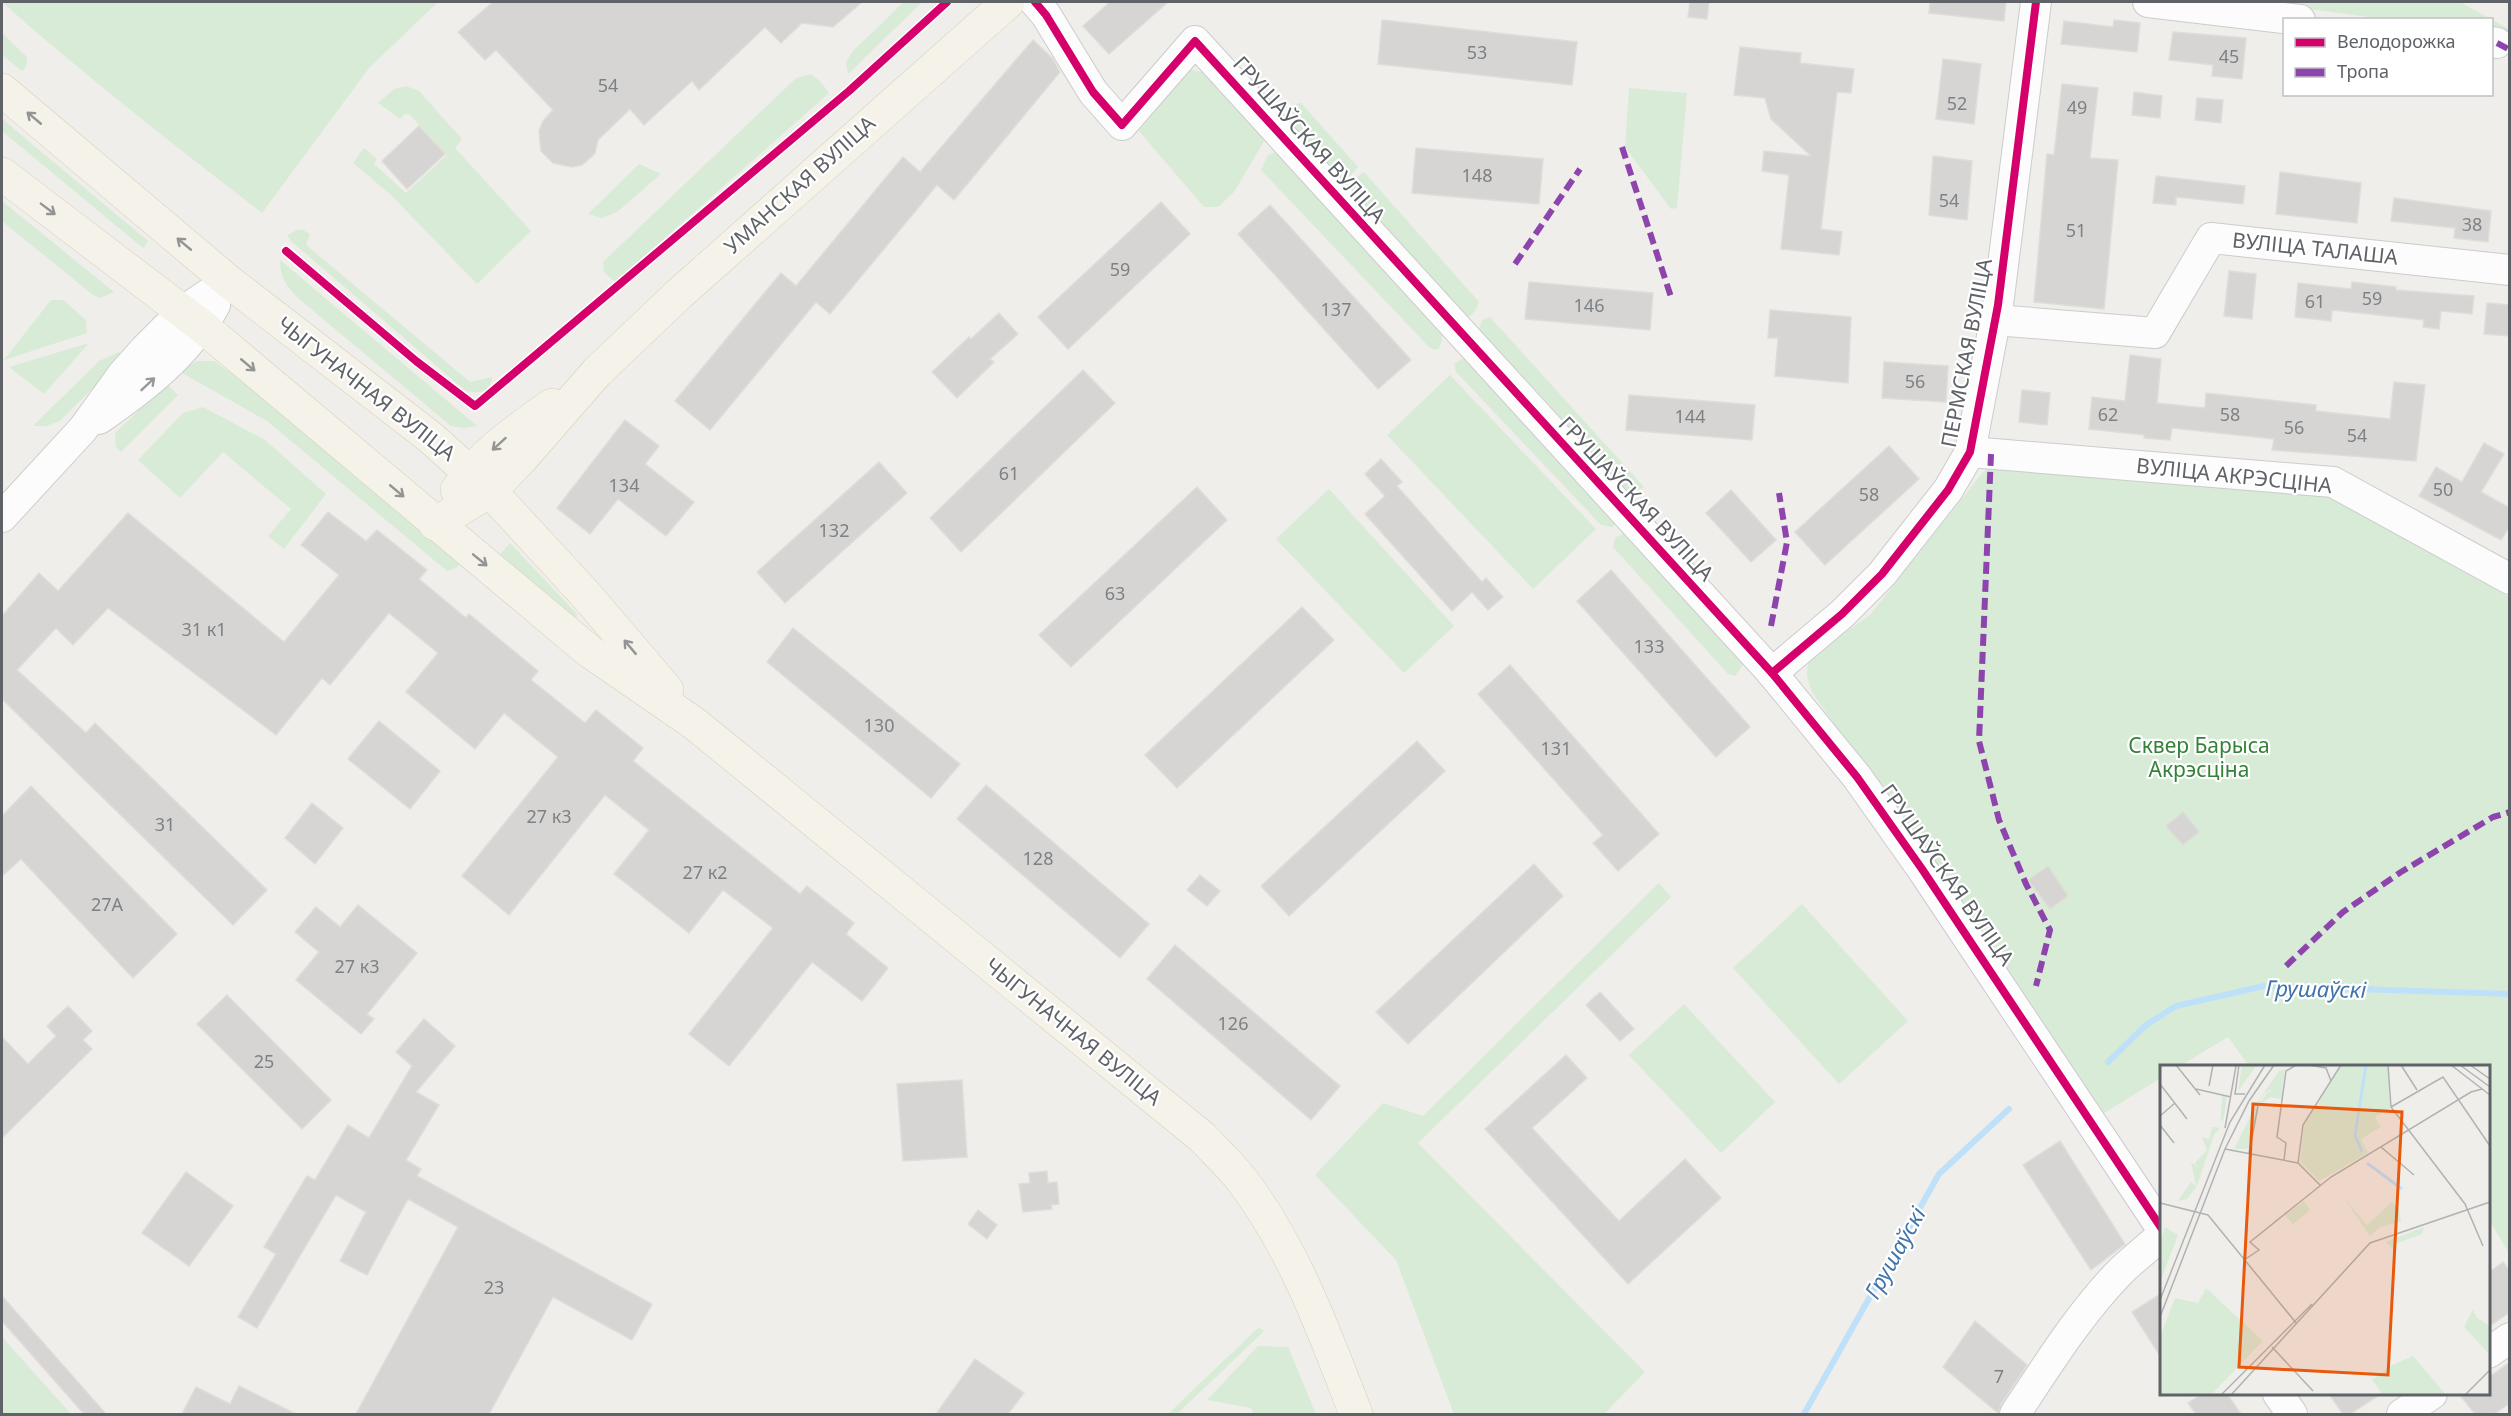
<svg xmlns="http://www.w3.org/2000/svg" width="2511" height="1416" font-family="'Noto Sans',sans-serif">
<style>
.green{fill:#d8ebd6}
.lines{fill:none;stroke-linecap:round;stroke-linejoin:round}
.stream{stroke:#bfe0f9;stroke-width:6}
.building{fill:#d6d5d3;stroke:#deddd9;stroke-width:1.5}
.minor-casing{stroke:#cbcccc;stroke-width:32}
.major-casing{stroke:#d7ceb8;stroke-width:34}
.minor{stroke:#fdfcfc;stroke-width:30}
.major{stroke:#f4f2e9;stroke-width:33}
.quiet{stroke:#8e44ad;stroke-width:6;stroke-dasharray:12 6;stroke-linecap:butt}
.cycleway-casing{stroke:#fff;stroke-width:11}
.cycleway{stroke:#d6006c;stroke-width:8}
.oneway{stroke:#939595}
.oneway2{stroke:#96999c}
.labels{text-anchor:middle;stroke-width:4.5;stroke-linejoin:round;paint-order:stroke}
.number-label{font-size:18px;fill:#7e8184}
.street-label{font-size:21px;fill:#5f6368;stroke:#fff}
.park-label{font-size:21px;fill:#348238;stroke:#fff}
.water-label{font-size:22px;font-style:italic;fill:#4174aa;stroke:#fff}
.inset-river{fill:none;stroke:#bfe0f9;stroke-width:3}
.inset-road{fill:none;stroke:#b1b2b2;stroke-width:1.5}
.view{fill:#e8590c;fill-opacity:0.15;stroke:#e8590c;stroke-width:3}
.inset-edge{fill:none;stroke:#5f6368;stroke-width:3}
</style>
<rect width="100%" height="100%" fill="#efeeea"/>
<g class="green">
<path d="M2,2H438L369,68L262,213C174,145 85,76 2,2Z"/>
<polygon points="904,2 922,2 848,74 846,62 853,51"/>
<polygon points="2255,2 2460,2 2509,29 2509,40 2492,39 2492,20 2384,19"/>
<polygon points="2,33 27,57 26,67 22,71 2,55"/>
<polygon points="1188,69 1206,73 1267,136 1234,192 1218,207 1204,207 1139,131"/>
<polygon points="811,74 820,81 829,93 615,282 604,272 603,262 796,78"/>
<polygon points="406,86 419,91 462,139 455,148 531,231 477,284 391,195 353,163 364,148 377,159 374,164 406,193 447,155 410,115 405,114 400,119 378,103 394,89"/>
<polygon points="1629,88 1687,93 1677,208 1671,209 1625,147"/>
<polygon points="1301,103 1358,167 1348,178 1341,182 1286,124 1295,104"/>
<polygon points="2,119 148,241 143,248 2,131"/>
<polygon points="1275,152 1442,331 1442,340 1439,349 1434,350 1428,346 1261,170 1268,155"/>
<polygon points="639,164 661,174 617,212 602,218 588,214"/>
<path d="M1364,172L1479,302L1475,311L1466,319L1351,195C1351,185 1355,177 1364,172Z"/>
<polygon points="2,201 114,292 100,298 93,295 2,221"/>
<path d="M297,230H303L310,234L306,245L470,382L492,377C491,392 480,394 466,391L291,241L287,235Z"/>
<path d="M280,260L477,426L463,428L451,426L298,298C286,285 280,278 280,260Z"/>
<polygon points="51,300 63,300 86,320 87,333 4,360"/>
<polygon points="1490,317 1644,487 1632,495 1620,497 1478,332 1482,320"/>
<polygon points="89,343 44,394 9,367"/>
<polygon points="119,352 124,357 60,421 46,426 33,426 99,361"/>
<polygon points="1466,356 1618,517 1613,527 1601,525 1456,372 1454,364"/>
<polygon points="198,361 214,361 234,375 462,562 456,568 447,571 267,421 182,373 190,365"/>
<polygon points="1450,375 1596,529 1533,589 1387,435"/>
<polygon points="167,384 178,395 121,452 116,447 115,433"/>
<polygon points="203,407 265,440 326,494 284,549 268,536 291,509 223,452 180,498 138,460 183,413"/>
<polygon points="1991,466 2328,491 2509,597 2509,1253 2489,1220 2488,1066 2249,1066 2228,1037 2180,1066 2162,1066 2161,1078 2104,1113 1812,692 1807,676 1808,662 1816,653 1871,614 1983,472"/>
<polygon points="1329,489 1454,626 1404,673 1276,539"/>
<polygon points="1627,531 1743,665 1735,676 1728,674 1613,547 1615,538"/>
<polygon points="510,543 577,614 576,618 573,619 497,558"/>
<polygon points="1659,883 1671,897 1418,1143 1645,1372 1604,1414 1454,1414 1396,1260 1315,1175 1383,1103 1423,1116"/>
<polygon points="1802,904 1908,1021 1839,1084 1733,968"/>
<polygon points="1684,1004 1775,1102 1721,1153 1629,1055"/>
<polygon points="1260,1328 1264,1331 1177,1414 1168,1414 1257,1329"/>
<polygon points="2,1337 71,1414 2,1414"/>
<polygon points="1258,1346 1288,1347 1316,1414 1254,1414 1251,1408 1207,1400"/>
</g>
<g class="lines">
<g class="stream">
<polyline points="2108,1062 2146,1025 2176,1006 2264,986 2510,994"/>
<polyline points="1804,1414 1939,1174 2009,1109"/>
</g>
</g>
<g class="building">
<polygon points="493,2 862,2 833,27 802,23 781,43 765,27 699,90 692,81 644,125 630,109 598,140 595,153 590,158 582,165 572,167 553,163 541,151 539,131 543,121 553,110 496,50 485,60 458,32"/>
<polygon points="1110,2 1168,2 1109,54 1083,26"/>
<polygon points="1690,2 1709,2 1707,19 1688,17"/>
<polygon points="1930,2 2006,2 2004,21 1929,13"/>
<polygon points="1382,20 1577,42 1572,85 1378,64"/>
<polygon points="2114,20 2140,23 2137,52 2061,44 2064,21 2113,27"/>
<polygon points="2173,32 2246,38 2242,79 2212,76 2213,65 2169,60"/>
<polygon points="1033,40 1052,58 1060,72 954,200 937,185 830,314 816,302 710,430 675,401 781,273 796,286 903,157 920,172"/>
<polygon points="1740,47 1801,53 1800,63 1854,69 1851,93 1837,92 1821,229 1842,232 1839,255 1781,249 1789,175 1762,171 1764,151 1811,156 1771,119 1765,98 1734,95"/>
<polygon points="1943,59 1981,64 1974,124 1936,119"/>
<polygon points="2062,84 2098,88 2090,158 2118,160 2104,309 2034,302 2047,154 2054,155"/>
<polygon points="2134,92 2162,96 2160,118 2132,115"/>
<polygon points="2197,98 2223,100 2221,123 2195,120"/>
<polygon points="419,126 445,154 407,189 382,161"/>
<polygon points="1416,148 1543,159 1539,204 1412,193"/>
<polygon points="1933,156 1972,161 1967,220 1929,215"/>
<polygon points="2280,172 2361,183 2357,223 2276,214"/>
<polygon points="2156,176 2245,186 2243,204 2176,197 2176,205 2153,203"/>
<polygon points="2394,198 2491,211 2488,242 2454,238 2455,228 2391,221"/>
<polygon points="1161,202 1190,234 1068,349 1038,317"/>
<polygon points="1270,205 1411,360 1378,389 1238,234"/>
<polygon points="2229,271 2256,274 2252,319 2224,316"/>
<polygon points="1529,282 1653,293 1650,330 1525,319"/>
<polygon points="2352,282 2396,287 2396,290 2474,296 2472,314 2441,311 2439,329 2423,327 2424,320 2332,310 2331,321 2295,317 2298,283 2351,289"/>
<polygon points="2487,303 2510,305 2510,336 2484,334"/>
<polygon points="1770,310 1851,317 1848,383 1775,376 1778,338 1768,338"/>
<polygon points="999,313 1018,334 990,359 994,362 957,398 932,372 969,337 971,339"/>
<polygon points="2130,355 2161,359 2157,403 2205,408 2206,393 2316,405 2316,411 2390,419 2394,382 2425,385 2416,461 2272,450 2274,439 2172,428 2170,440 2144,438 2144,435 2089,429 2092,397 2125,401"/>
<polygon points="1884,362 1948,366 1946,402 1882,398"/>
<polygon points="1083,370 1115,403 961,552 930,518"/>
<polygon points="2022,390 2050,393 2047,425 2019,422"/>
<polygon points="1629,395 1755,405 1752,440 1626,430"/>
<polygon points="625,420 659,446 645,464 694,502 666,536 618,499 590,534 557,508"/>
<polygon points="2484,443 2504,454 2481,492 2510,508 2510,526 2501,540 2419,496 2436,467 2462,482"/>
<polygon points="1889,446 1919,479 1825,565 1795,532"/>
<polygon points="1381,459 1402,482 1397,486 1482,582 1486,578 1503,597 1488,610 1472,592 1452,611 1365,514 1385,496 1365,474"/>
<polygon points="879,462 907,493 785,603 757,572"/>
<polygon points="1197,487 1227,520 1071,667 1039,635"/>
<polygon points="1731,490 1776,540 1751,562 1706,513"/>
<polygon points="328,512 366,541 377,530 427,570 419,579 466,618 469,614 538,671 531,680 585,723 596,710 643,748 633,761 800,894 807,886 854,923 846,934 888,968 862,1001 812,962 729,1066 689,1034 773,928 723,890 689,933 614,874 649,830 605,795 509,915 462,876 558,757 504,713 475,749 406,692 438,653 389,613 330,685 322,678 276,735 108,608 73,645 56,628 17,670 86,733 95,723 267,890 233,925 2,699 2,616 39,573 58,591 128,513 284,642 339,575 301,545"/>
<polygon points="1611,570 1750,727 1716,757 1577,601"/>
<polygon points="1302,607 1334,640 1177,788 1145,755"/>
<polygon points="793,628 960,764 931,798 767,662"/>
<polygon points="1510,665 1659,834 1618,871 1593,843 1603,835 1478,694"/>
<polygon points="379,721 440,771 410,809 348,759"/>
<polygon points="1417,741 1445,771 1289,916 1261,886"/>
<polygon points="986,785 1149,924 1120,958 957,819"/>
<polygon points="31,786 177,934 133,978 21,859 2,876 2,816"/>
<polygon points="312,803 343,828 315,864 285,838"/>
<polygon points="2183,812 2199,832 2183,845 2166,826"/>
<polygon points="1534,864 1563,896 1408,1044 1376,1012"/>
<polygon points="2048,866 2068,896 2050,909 2028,880"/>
<polygon points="1200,875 1220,891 1207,906 1187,890"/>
<polygon points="358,905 417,953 367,1014 374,1019 361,1034 296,980 319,952 295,932 316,907 340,927"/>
<polygon points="1175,945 1340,1086 1311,1120 1147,979"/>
<polygon points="1600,992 1634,1029 1620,1041 1586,1005"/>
<polygon points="227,995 331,1100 302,1129 197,1024"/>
<polygon points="68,1006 92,1031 83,1040 92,1049 2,1138 2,1037 28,1064 56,1036 47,1026"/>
<polygon points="424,1019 455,1046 416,1092 439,1105 406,1160 421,1169 417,1176 652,1304 632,1340 553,1297 489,1414 356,1414 458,1227 408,1199 367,1275 340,1261 366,1212 336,1195 257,1328 238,1317 276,1254 264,1247 307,1176 315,1180 348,1125 369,1138 412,1066 396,1052"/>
<polygon points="1566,1055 1587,1078 1532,1128 1619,1221 1685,1159 1721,1198 1628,1284 1485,1129"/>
<polygon points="962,1080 967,1157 903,1161 897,1084"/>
<polygon points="2060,1141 2125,1244 2091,1270 2023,1165"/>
<polygon points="1047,1171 1048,1183 1057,1182 1059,1204 1051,1205 1052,1209 1023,1212 1019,1184 1030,1183 1029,1173"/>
<polygon points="186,1172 233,1206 189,1266 142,1233"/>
<polygon points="978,1210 997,1225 987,1239 968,1224"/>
<polygon points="2503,1262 2510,1271 2510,1312 2488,1327 2488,1273"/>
<polygon points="2162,1293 2162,1359 2132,1312"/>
<polygon points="2,1296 106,1414 84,1414 2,1321"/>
<polygon points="1975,1321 2027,1365 2001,1404 1998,1413 1943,1367"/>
<polygon points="975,1359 1024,1393 1008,1414 936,1414"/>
<polygon points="2510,1362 2510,1403 2494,1414 2475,1414 2459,1394 2488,1394 2488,1378"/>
<polygon points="239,1386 296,1414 182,1414 196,1387 230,1404"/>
<polygon points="2202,1394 2227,1394 2241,1414 2196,1414 2188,1403"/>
<polygon points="2329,1394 2381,1394 2350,1414 2343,1414"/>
</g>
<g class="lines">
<defs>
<g id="minor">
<polyline points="1035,2 1046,15 1093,92 1122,125 1195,41 1772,673 1857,777 1922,869 2162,1229"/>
<polyline points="2148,2 2300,20"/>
<polyline points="2492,42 2497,43"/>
<polyline points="1995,320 2155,333 2211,238 2510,270"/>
<path d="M99,419C144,388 188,354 215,305"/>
<polyline points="1970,452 2333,482 2510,579"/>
<polyline points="2,517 83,429 122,375 145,349 183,311 228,281"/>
<polyline points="1772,673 1842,614 1882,574 1948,490 1970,452 1998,305 2036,2"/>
<polyline points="2488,1353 2510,1338"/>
<polyline points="2278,1394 2292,1414"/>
<path d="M2015,1414C2047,1366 2079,1314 2120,1272C2133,1259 2148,1248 2162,1235"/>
<polyline points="2402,1414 2432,1394"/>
</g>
<g id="major">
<polyline points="2,90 228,281 430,437 490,491 586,595 667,690"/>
<path d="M2,174L203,327L589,651L695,724L1202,1137C1215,1151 1230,1165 1242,1180C1295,1250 1325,1334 1356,1414"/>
<path d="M457,490C481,454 517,430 552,405"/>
<polyline points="435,524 490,491 521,459 597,372 679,294 1008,2"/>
</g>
</defs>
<use href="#minor" class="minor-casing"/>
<use href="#major" class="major-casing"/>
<use href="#minor" class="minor"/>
<use href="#major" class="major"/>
<g class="quiet">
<polyline points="2497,43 2510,50"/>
<polyline points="1622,147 1671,297"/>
<polyline points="1515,264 1580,169"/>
<polyline points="1991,454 1979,741 1999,820 2026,884 2050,930 2036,986"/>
<polyline points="1771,626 1787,542 1779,493"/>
<polyline points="2286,966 2343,912 2401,872 2493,817 2510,812"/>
</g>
<defs>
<g id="cycleway">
<polyline points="1035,2 1046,15 1093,92 1122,125 1195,41 1772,673 1857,777 1922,869 2162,1229"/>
<polyline points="286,251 416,361 475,406 849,91 947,2"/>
<polyline points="1772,673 1842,614 1882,574 1948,490 1970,452 1998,305 2036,2"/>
</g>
</defs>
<use href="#cycleway" class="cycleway-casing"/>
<use href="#cycleway" class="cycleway"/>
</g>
<defs><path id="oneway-shaft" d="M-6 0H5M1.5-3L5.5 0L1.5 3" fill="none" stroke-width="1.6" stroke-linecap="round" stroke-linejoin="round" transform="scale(1.5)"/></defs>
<g class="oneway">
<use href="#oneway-shaft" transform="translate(34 118) rotate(-140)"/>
<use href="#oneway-shaft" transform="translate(48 209) rotate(37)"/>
<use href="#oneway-shaft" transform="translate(184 244) rotate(-140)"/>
<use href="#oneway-shaft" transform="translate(248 365) rotate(40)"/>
<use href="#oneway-shaft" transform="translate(499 444) rotate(138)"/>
<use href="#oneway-shaft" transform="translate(397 491) rotate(40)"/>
<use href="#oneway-shaft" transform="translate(480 560) rotate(39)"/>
<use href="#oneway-shaft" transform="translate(630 647) rotate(-130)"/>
</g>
<use class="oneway2" href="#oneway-shaft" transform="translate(148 384) rotate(-43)"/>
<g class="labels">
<g class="number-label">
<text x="1477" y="59">53</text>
<text x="2229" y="63">45</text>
<text x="608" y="92">54</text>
<text x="1957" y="110">52</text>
<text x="2077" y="114">49</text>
<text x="1477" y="182">148</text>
<text x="1949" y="207">54</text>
<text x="2472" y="231">38</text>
<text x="2076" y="237">51</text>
<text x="1120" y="276">59</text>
<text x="2372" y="305">59</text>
<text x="2315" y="308">61</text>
<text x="1589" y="312">146</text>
<text x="1336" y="316">137</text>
<text x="1915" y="388">56</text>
<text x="2108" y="421">62</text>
<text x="2230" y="421">58</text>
<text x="1690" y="423">144</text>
<text x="2294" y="434">56</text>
<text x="2357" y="442">54</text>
<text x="1009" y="480">61</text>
<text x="624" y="492">134</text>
<text x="2443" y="496">50</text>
<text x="1869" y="501">58</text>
<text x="834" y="537">132</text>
<text x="1115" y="600">63</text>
<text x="204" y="636">31 к1</text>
<text x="1649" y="653">133</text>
<text x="879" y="732">130</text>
<text x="1556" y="755">131</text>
<text x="549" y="823">27 к3</text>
<text x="165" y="831">31</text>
<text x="1038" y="865">128</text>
<text x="705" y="879">27 к2</text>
<text x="107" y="911">27А</text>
<text x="357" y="973">27 к3</text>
<text x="1233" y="1030">126</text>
<text x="264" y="1068">25</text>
<text x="494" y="1294">23</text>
<text x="1999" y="1383">7</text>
</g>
<g class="street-label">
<text transform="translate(1309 140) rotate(48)" y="7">ГРУШАЎСКАЯ ВУЛІЦА</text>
<text transform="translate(800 185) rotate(-42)" y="7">УМАНСКАЯ ВУЛІЦА</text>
<text transform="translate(2315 249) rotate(6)" y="7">ВУЛІЦА ТАЛАША</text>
<text transform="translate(1967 353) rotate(-79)" y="7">ПЕРМСКАЯ ВУЛІЦА</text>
<text transform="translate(366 389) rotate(38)" y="7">ЧЫГУНАЧНАЯ ВУЛІЦА</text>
<text transform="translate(2234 476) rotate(6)" y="7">ВУЛІЦА АКРЭСЦІНА</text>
<text transform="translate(1636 499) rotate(47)" y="7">ГРУШАЎСКАЯ ВУЛІЦА</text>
<text transform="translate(1947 875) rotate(55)" y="7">ГРУШАЎСКАЯ ВУЛІЦА</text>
<text transform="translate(1073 1032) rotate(39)" y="7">ЧЫГУНАЧНАЯ ВУЛІЦА</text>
</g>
<g class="park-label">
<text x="2199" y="753">Сквер Барыса<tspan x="2199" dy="24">Акрэсціна</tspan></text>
</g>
<g class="water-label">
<text transform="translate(2316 989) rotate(1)" y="8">Грушаўскі</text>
<text transform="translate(1895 1253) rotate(-61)" y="8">Грушаўскі</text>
</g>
</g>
<g transform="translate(2160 1065)">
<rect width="330" height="330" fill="#efeeea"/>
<path d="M82,0H97L78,26ZM182,0H228L230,43L215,52L221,62L201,74L208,88L159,116L140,97L144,61ZM125,4L121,34L111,32L99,40L107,28L115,25L108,26L104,29L98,39L89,84H74L97,38L119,6ZM62,31L67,32L63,57L61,54L60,63L54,70L37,121L27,134L18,136L31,117L36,121L31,97L39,102L35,98L47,85L42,72L49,74L52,62L60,63ZM183,132L207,160L232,137L239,144L241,156L219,163L210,171ZM144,136L150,145L133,159L125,150ZM5,162L18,170L0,217V177ZM264,162L262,169L234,179L233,183L230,181L238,191L226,177ZM46,223L103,276L51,330H0V272L15,233L38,238ZM313,244L317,253L330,261V290L304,262ZM253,291L272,313L286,330H223L212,315L232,300Z" fill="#d8ebd6"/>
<path class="inset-river" d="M202,87L195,70L206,0M207,98L242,124"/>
<path class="inset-road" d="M16,0L40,30M79,0L75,29H85M149,0L166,3L171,16M228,0L231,42L305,139L323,181M241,0L257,25M291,0L330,30M300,0L330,22M310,0L330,14M0,19L27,54M49,21L53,0M36,24L71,32M231,42L283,12L330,81M0,51L15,38M0,60L14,78M65,63L76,1M221,82L254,110M65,84L138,98L160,120M89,88L98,41M124,95L126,78L117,72L126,6L136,0M138,98L143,60L181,0M0,138L48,150L137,259M84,195L99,185L90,177L171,112L311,27L322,24M0,235L70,57L105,0M0,252L65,84L89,36L114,0M112,282L153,326M61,330L152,239M71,330L210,178L330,137M305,330L330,305"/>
<path class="view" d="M93,39L242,47L228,310L79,302Z"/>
<rect width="330" height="330" class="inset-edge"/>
</g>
<rect width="2511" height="1416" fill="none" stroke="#5f6368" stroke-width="6"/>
<rect x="2283" y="18" width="210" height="78" fill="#ffffff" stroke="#bfc1c3" stroke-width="1.5"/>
<rect x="2295" y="38" width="30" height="9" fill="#d6006c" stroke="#bfc1c3" stroke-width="1.5"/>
<text x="2337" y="48" font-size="18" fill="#5f6368">Велодорожка</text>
<rect x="2295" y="68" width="30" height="9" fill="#8e44ad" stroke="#bfc1c3" stroke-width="1.5"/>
<text x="2337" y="78" font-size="18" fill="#5f6368">Тропа</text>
</svg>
